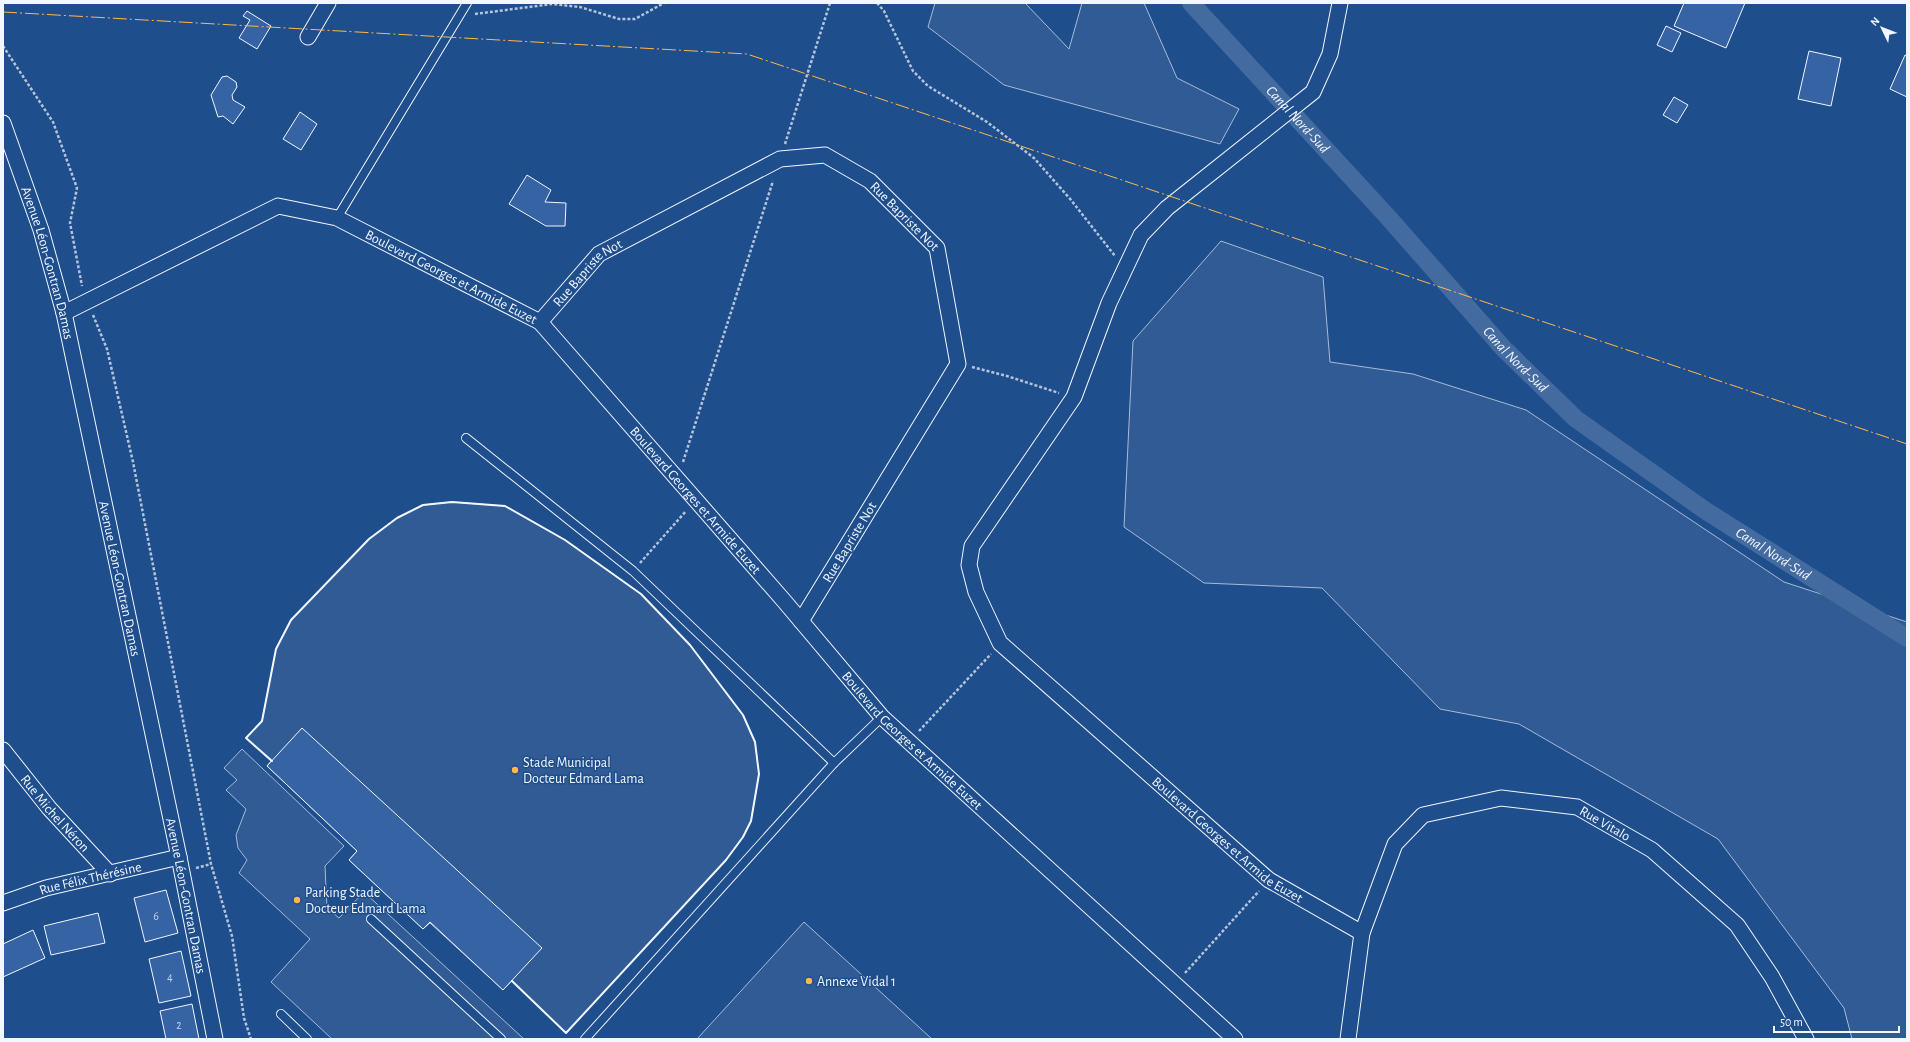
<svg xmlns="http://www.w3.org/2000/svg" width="1910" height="1042" font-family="'Alegreya Sans',sans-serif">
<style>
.built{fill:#305b95;stroke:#a8bbd7}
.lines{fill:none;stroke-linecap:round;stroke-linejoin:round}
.canal{stroke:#446ba0;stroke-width:18}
.building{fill:#3563a3;stroke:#f2f6ff}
.lane-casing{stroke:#f2f6ff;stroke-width:10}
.street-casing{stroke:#f2f6ff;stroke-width:17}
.path{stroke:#b3c4dc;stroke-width:2.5;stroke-dasharray:3 2;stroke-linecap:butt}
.lane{stroke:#1f4e8c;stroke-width:8}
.street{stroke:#1f4e8c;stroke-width:15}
.wall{stroke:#f2f6ff;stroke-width:2}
.power{stroke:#ffb74d;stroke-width:1;stroke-dasharray:14 3 2 3;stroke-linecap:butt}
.poi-dot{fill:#ffb74d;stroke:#1f4e8c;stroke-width:1.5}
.labels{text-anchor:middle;stroke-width:3;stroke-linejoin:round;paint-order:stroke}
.number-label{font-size:12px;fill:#c3d1e8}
.street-label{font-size:14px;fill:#f2f6ff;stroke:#1f4e8c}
.poi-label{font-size:14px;fill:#f2f6ff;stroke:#1f4e8c;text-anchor:start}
.water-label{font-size:15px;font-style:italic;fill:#f2f6ff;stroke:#1f4e8c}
</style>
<rect width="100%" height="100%" fill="#1f4e8c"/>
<g class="built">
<polygon points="935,3 1025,3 1069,49 1082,3 1144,3 1177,78 1239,109 1220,144 1004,85 928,27"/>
<polygon points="1221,241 1323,277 1330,362 1413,374 1526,410 1784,582 1907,622 1907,1039 1852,1039 1844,1008 1718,839 1519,724 1440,709 1322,588 1204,583 1124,527 1133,341"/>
<polygon points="452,502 505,506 565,540 641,594 690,645 743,715 755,742 759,774 751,821 743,837 726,860 566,1033 512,981 503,990 430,923 423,929 349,860 357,851 267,766 271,761 246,738 262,721 276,649 291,620 369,539 397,518 423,505"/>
<polygon points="242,749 344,846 325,866 327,908 339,918 364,892 524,1039 332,1039 271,982 310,939 239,873 247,860 238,848 236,835 246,809 226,790 237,780 224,768"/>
<polygon points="804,922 932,1039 697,1039"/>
</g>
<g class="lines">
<path class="canal" id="s1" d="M1191,3L1387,216L1504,349L1576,419L1706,511L1907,638"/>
</g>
<g class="building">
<polygon points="1684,3 1745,3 1726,48 1674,26"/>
<polygon points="247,11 271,26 257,49 239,38 250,20 243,16"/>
<polygon points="1666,26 1681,33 1672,52 1657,45"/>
<polygon points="1809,51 1841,58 1831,106 1798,99"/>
<polygon points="1905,55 1907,56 1907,97 1890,89"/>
<polygon points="227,76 236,82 237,87 232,95 233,100 245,107 233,124 223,116 218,117 211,95 222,77"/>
<polygon points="1674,97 1688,105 1677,123 1663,115"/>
<polygon points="300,112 317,124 301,150 283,139"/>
<polygon points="527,175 551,190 545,202 566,203 565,226 546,226 509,204"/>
<polygon points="302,728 542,948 503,990 430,922 423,929 349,860 357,851 267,766"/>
<polygon points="166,890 178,933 145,942 134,898"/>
<polygon points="98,913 105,943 51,955 44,926"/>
<polygon points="33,930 45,958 3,977 3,944"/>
<polygon points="181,951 191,996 159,1003 149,959"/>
<polygon points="192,1004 199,1039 166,1039 160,1011"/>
</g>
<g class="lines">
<defs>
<g id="lane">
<polyline points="337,218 467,3"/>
<polyline points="466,438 633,571 834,763"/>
<polyline points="371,919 501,1039"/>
<polyline points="281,1014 307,1039"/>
<polyline points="585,1039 834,763 882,717"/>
</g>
<g id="street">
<path id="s2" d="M1340,3L1330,54L1313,92L1167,208L1141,235L1109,303L1074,397L972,546L969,565L976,592L1000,643L1269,880L1362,933"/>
<polyline points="308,37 328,3"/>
<path id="s3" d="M3,123L41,230L64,313L179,857L215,1039"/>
<path id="s4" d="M64,313L278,206L337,218L540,322L785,602L882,717L1235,1039"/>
<path id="s5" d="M540,322L599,254L780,159L825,155L870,181L937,248L958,364L801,621"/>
<path id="s6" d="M3,750L49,808L110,874"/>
<path id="s7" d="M3,903L46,888L179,857"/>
<path id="s8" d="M1348,1039L1362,933L1395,844L1423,815L1501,798L1577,807L1652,850L1737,925L1772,977L1806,1039"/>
</g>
</defs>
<use href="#lane" class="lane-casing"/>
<use href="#street" class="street-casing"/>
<g class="path">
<polyline points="877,3 884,11 913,71 928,86 987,122 1034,158 1071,200 1115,256"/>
<polyline points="475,14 552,4 580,7 619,19 635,19 664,3"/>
<polyline points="3,46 53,122 77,188 70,223 82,286"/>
<polyline points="785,144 830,3"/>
<polyline points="93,315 107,349 133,462 211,864 232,936 244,1018 251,1039"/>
<polyline points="972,367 1007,376 1059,393"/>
<polyline points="683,462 773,181"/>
<polyline points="640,563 686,511"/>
<polyline points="919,731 991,654"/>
<polyline points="196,868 211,864"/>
<polyline points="1185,973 1259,891"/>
</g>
<use href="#lane" class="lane"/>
<use href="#street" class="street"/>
<polyline class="wall" points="272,761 246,738 262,721 276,649 291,620 369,539 397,518 423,505 452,502 505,506 565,540 641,594 690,645 743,715 755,742 759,774 751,821 743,837 726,860 566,1033 512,981"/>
<polyline class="power" points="3,12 747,54 1907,444"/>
</g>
<g class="poi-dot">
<circle cx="515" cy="770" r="4"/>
<circle cx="297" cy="900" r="4"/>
<circle cx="809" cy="981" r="4"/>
</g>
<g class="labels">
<g class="number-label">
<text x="156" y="920">6</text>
<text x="170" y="981">4</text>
<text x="179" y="1029">2</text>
</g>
<g class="street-label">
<text dy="5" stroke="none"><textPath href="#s5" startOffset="441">Rue Bapriste Not</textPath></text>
<text dy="5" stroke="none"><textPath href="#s3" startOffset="147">Avenue Léon-Gontran Damas</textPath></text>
<text dy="5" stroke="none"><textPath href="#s5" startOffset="69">Rue Bapriste Not</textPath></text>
<text dy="5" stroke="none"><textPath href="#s4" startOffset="428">Boulevard Georges et Armide Euzet</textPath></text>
<text dy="5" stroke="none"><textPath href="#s4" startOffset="764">Boulevard Georges et Armide Euzet</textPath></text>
<text transform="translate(849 542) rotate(-59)" y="5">Rue Bapriste Not</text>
<text dy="5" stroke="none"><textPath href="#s3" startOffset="471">Avenue Léon-Gontran Damas</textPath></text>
<text dy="5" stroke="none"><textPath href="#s4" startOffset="1088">Boulevard Georges et Armide Euzet</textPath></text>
<text dy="5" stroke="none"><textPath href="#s6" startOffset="82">Rue Michel Néron</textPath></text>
<text dy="5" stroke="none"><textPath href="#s8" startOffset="431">Rue Vitalo</textPath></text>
<text dy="5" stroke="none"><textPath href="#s2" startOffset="1078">Boulevard Georges et Armide Euzet</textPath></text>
<text dy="5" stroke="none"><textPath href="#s7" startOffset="91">Rue Félix Thérésine</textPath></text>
<text dy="5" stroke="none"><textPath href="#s3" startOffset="795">Avenue Léon-Gontran Damas</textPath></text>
</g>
<g class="poi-label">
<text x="523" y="767">Stade Municipal<tspan x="523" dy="16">Docteur Edmard Lama</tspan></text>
<text x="305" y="897">Parking Stade<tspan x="305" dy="16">Docteur Edmard Lama</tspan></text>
<text x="817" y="986">Annexe Vidal 1</text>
</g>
<g class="water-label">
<text dy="5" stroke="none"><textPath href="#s1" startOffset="158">Canal Nord-Sud</textPath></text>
<text dy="5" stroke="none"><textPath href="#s1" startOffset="482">Canal Nord-Sud</textPath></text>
<text dy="5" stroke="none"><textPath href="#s1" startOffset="806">Canal Nord-Sud</textPath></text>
</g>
</g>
<rect width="1910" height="1042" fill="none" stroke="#f2f6ff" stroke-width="8"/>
<g transform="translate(1882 28) rotate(313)" stroke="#1f4e8c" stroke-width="3" paint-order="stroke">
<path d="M0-3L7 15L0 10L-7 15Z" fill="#f2f6ff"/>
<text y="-6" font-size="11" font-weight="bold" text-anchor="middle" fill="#f2f6ff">N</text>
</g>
<path d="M1774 1026v6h125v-6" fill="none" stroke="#f2f6ff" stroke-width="2"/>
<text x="1780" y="1026" font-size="12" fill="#f2f6ff" stroke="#1f4e8c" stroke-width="3" paint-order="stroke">50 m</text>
</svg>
